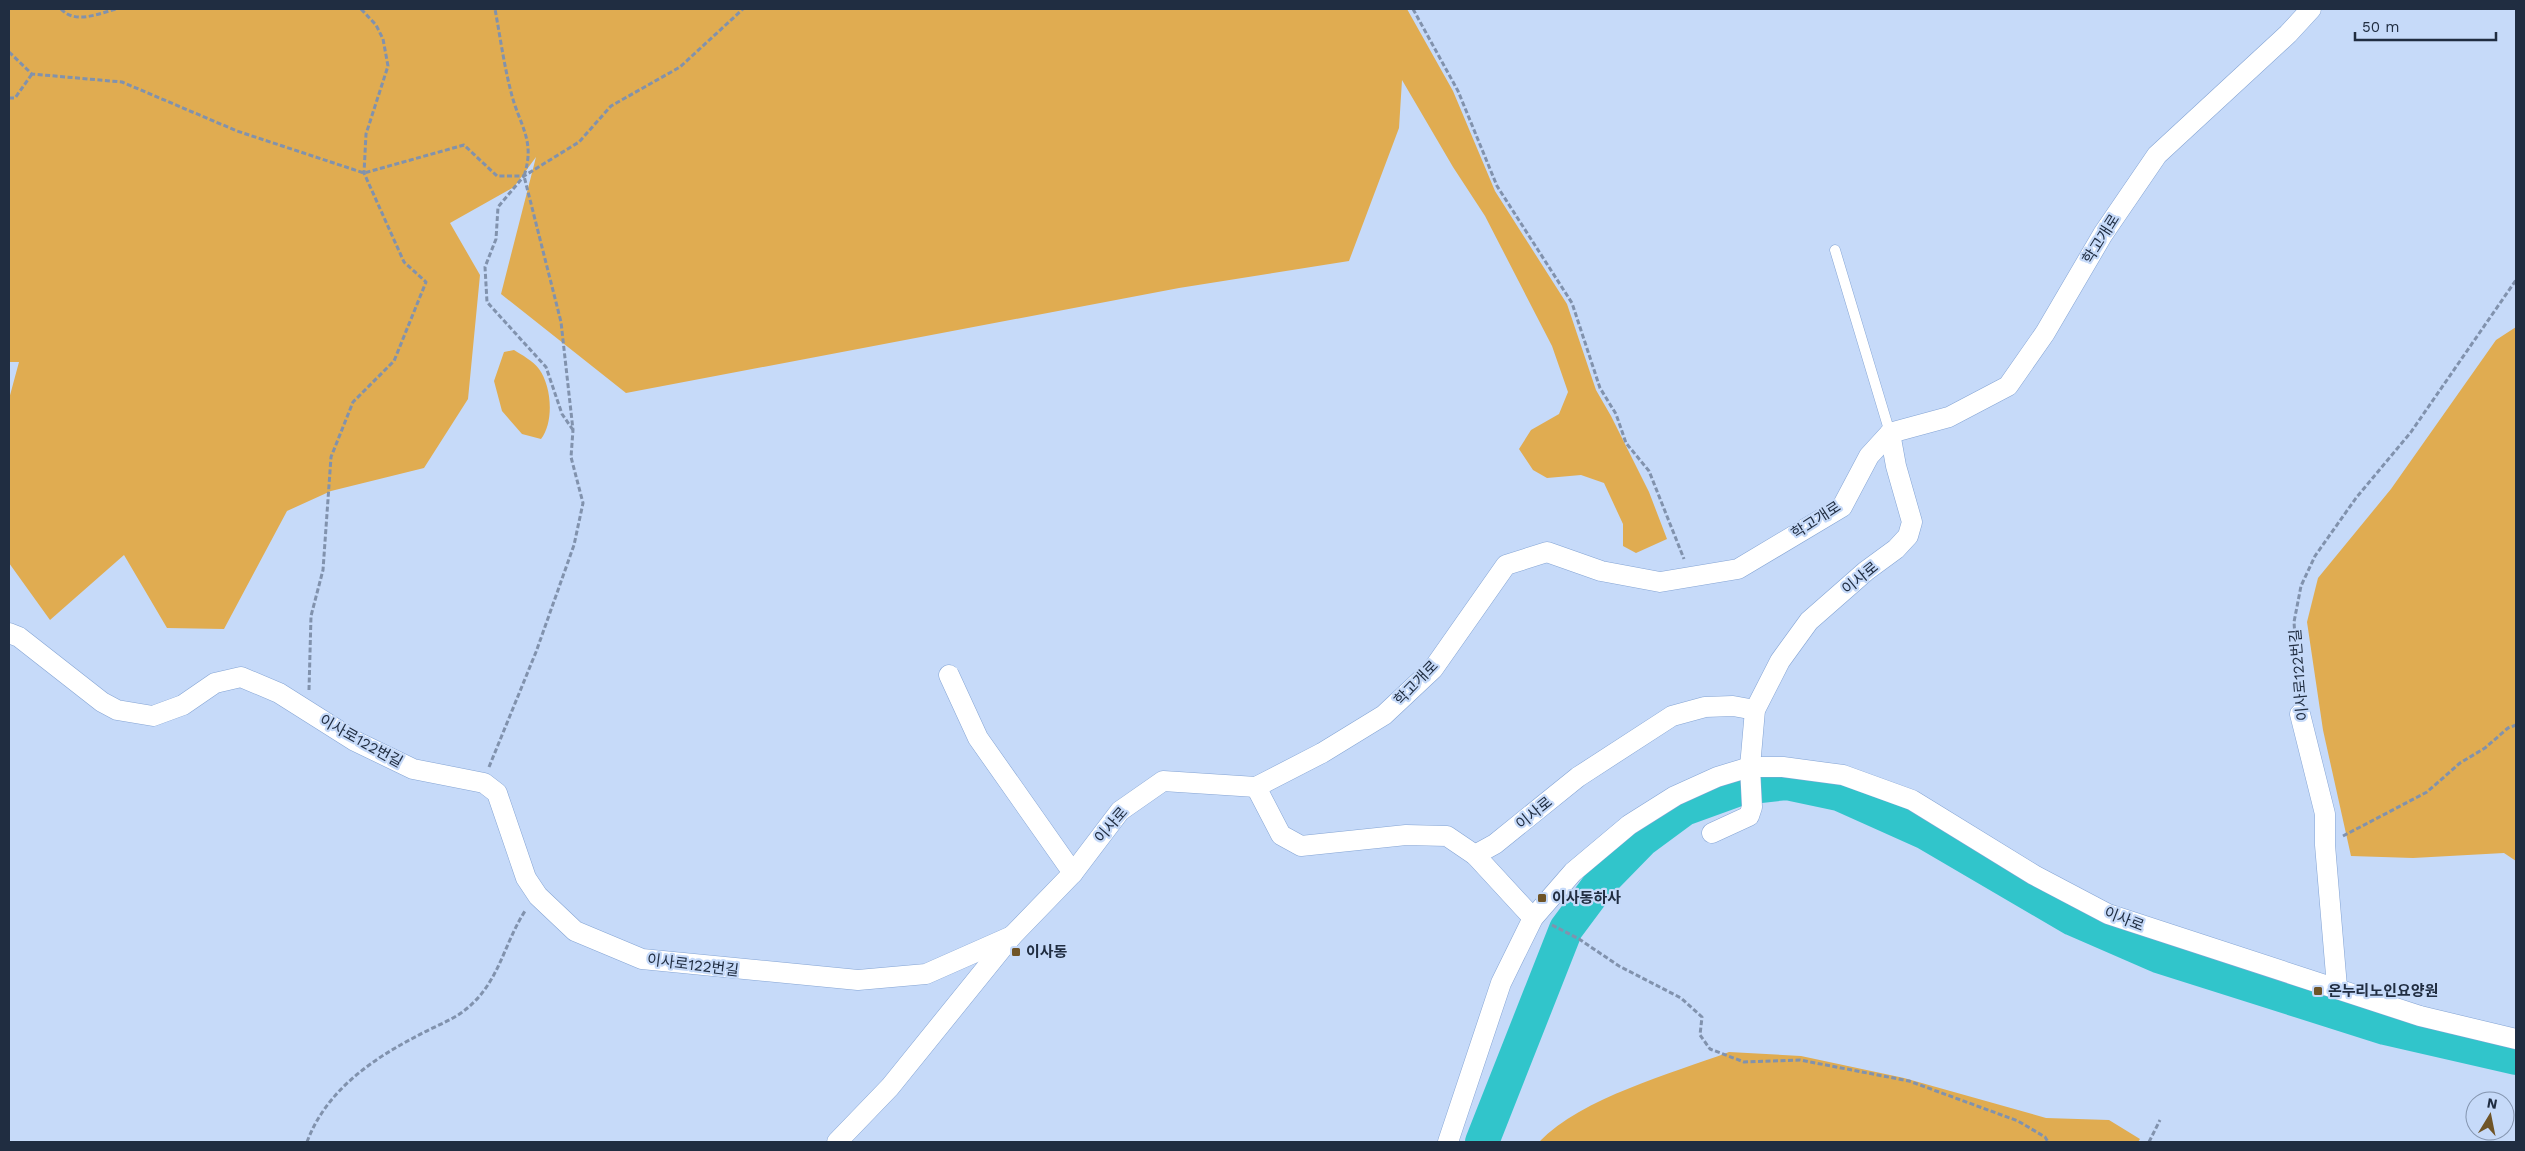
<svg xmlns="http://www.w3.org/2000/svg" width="2525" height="1151" font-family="'Work Sans','Noto Sans KR',sans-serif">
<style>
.green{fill:#e0ac51}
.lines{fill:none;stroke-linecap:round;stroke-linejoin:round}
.river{stroke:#31c5cb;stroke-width:34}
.lane-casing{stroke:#84a4d4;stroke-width:11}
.street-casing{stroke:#84a4d4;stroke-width:21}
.path{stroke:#8192ad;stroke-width:3;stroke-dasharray:5 2.5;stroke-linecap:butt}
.lane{stroke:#fff;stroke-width:10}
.street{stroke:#fff;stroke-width:20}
.poi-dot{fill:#6f5427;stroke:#c6daf9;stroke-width:2}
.labels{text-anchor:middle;stroke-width:4.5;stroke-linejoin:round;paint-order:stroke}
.street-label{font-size:15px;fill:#202d41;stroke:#c6daf9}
.poi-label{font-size:15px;font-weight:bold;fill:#202d41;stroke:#c6daf9;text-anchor:start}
</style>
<rect width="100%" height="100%" fill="#c6daf9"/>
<g class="green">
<polygon points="9,9 1407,9 1453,91 1495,191 1567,304 1596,390 1611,416 1649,492 1667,539 1636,553 1623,546 1623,524 1604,483 1581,475 1547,478 1533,470 1519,449 1531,430 1559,414 1568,392 1552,346 1485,216 1453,167 1402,80 1399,128 1349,261 1179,288 626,393 501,294 536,157 514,187 450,223 480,275 468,399 424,468 331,491 287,511 224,629 167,628 124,555 50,620 9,563 9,399 19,362 9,362"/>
<polygon points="2516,327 2516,861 2504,853 2413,858 2351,856 2323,730 2307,622 2318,578 2391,489 2496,340"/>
<path d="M514,350C522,355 533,361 539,369C552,387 554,422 541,439L522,434L502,411L494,381L504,352Z"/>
<path d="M1729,1052L1801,1056L1904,1078L2046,1118L2109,1120L2140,1139L2138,1142H1539C1583,1097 1671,1074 1729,1052Z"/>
</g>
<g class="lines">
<polyline class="river" points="1482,1142 1566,929 1601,882 1642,840 1684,809 1742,788 1787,783 1839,794 1926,833 2073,919 2158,956 2385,1028 2516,1058"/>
<defs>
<polyline id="lane" points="1835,250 1890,433"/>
<g id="street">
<polyline points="9,633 19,637 102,702 117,710 153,716 183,705 215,683 241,677 279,693 355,741 413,769 484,783 497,793 526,878 538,896 575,931 642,959 858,980 926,974 1012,936"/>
<polyline points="949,675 978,738 1073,873"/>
<polyline points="2300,714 2325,814 2325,845 2337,987"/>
<polyline points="1256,787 1322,753 1384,715 1433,669 1506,565 1547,552 1601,571 1660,582 1738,569 1842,507 1869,456 1890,433 1949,417 2008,386 2045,333 2103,234 2157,155 2288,34 2311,9"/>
<polyline points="1256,787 1281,835 1301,846 1406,835 1447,836 1475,855 1533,918"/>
<polyline points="1712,833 1749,816 1752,807 1750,767 1755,710 1780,661 1809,621 1866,571 1896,549 1908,536 1912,522 1896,466 1890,433"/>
<polyline points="1475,855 1495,844 1578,777 1672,716 1705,707 1733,706 1755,710"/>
<polyline points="837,1142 890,1087 1012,936 1073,873 1120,811 1163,781 1256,787"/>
<polyline points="1448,1142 1501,983 1533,918 1573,872 1629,825 1675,796 1717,777 1750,767 1783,767 1843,775 1912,800 2034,875 2108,914 2420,1016 2516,1039"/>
</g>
</defs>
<use href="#lane" class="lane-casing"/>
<use href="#street" class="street-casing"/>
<g class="path">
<path d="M61,9C76,25 99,13 117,9"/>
<polyline points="1413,9 1458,91 1497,186 1572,303 1600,388 1616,414 1626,443 1649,471 1684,559"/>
<polyline points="9,52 32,74 122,82 237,131 364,173 464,145 497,176 523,176"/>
<polyline points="9,98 15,98 32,74"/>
<polyline points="573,430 562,414 546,367 487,302 485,267 496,239 498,207 524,176 579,142 611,106 680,67 743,9"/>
<polyline points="309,690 311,616 323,570 331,457 353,402 394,361 426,282 404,262 364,173 366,134 388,66 383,39 376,25 361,9"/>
<polyline points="2299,696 2294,622 2301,586 2315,556 2356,498 2411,432 2516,280"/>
<path d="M489,767L536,652L574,545L583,503L571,457L573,430L561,322L524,176C536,140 519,125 511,92C504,65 500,36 495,9"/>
<polyline points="2343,836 2427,792 2460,763 2485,748 2508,728 2516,725"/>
<polyline points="1552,925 1579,939 1619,966 1681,998 1702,1017 1700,1035 1710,1049 1744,1062 1800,1060 1909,1081 2018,1121 2045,1137 2048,1142"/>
<path d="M307,1142C326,1091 371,1060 417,1036C431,1028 448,1022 461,1013C499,986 502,947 525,911"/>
<polyline points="2149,1142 2160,1120"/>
</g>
<use href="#lane" class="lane"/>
<use href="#street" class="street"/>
</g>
<g class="poi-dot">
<rect x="1537" y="893" width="10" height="10" rx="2.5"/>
<rect x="1011" y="947" width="10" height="10" rx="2.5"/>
<rect x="2313" y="986" width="10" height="10" rx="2.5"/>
</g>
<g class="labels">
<g class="street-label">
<text transform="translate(2101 239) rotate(-58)" y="5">학고개로</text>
<text transform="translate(1816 520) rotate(-33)" y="5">학고개로</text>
<text transform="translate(1860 578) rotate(-39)" y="5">이사로</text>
<text transform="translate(2299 675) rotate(-95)" y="5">이사로122번길</text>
<text transform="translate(1416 683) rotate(-46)" y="5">학고개로</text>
<text transform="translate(361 741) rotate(29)" y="5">이사로122번길</text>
<text transform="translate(1534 813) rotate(-39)" y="5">이사로</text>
<text transform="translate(1111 825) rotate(-49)" y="5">이사로</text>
<text transform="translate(2124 919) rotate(21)" y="5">이사로</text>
<text transform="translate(693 965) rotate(7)" y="5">이사로122번길</text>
</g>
<g class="poi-label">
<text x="1552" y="903">이사동하사</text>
<text x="1026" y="957">이사동</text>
<text x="2328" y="996">온누리노인요양원</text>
</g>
</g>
<rect width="2525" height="1151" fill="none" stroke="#202d41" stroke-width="20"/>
<g transform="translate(2490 1116) rotate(10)"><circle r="24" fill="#c6daf9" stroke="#8495af"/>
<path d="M0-4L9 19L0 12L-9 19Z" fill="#6f5427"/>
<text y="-8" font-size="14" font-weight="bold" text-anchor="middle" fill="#202d41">N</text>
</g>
<path d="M2355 32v8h141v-8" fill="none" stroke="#202d41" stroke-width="2.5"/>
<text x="2362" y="32" font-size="15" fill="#202d41" stroke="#c6daf9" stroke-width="4" paint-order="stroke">50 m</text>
</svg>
